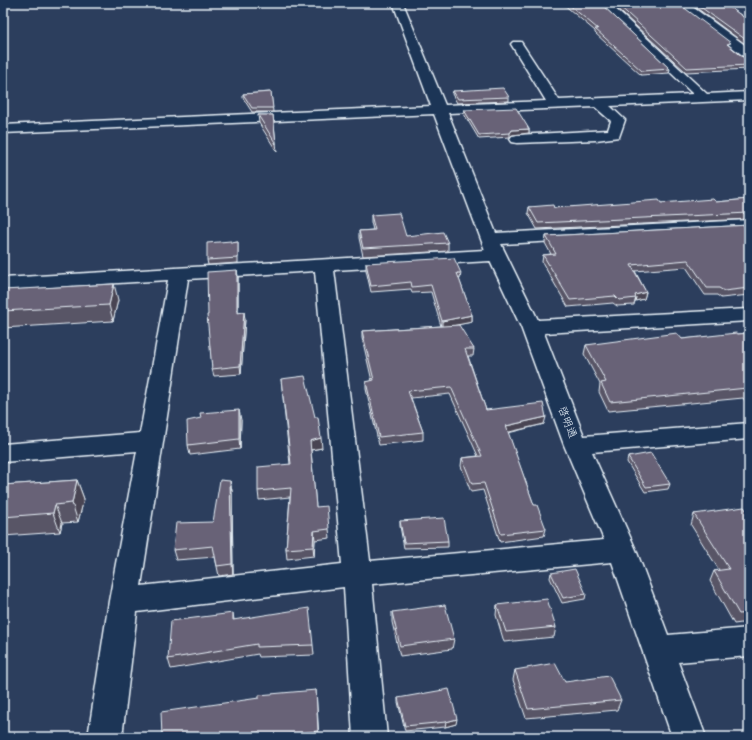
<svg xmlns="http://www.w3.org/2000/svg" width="752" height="740" font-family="'Patrick Hand','Klee One',sans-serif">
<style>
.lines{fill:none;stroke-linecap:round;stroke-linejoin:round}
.minor-casing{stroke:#e8f1f8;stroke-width:3}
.minor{fill:#1d3557;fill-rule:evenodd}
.wall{fill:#595466;stroke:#e8f1f8}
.shaded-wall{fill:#494553;stroke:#e8f1f8}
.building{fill:#686277;stroke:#e8f1f8}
.labels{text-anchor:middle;stroke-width:4;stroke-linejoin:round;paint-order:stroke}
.street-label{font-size:11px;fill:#e8f1f8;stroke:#1d3557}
</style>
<rect width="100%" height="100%" fill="#2c3e5d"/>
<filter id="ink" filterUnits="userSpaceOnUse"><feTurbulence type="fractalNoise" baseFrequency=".025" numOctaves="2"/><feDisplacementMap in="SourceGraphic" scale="8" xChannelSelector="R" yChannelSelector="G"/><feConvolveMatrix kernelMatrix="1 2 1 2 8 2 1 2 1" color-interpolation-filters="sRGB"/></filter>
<g filter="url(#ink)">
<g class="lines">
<defs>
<g id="minor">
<path d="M393,3H403L445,105L546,101L511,44L513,42H521L559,100L693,94L598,3H609L707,94L749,92V100L610,106L625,120L619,137L596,140L517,143L512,142L510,139L512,136L517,135L608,130L611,121L595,107L448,113L496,233L749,220V230L501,244L538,320L749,309V321L544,333L584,436L749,423V439L592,452L636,550L668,635L749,628V656L678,662L706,737H672L612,562L372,584L387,737H353L344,587L137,612L122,737H88L109,601L137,451L3,462V444L140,433L168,280L3,290V278L485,250L434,114L3,133V125L431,106ZM490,261L521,327L564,445L604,540L370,561L334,270ZM315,271L342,564L141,586L188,279Z"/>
<polygon points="675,3 687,3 749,48 749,58 745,57"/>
</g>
</defs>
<use href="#minor" class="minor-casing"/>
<use href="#minor" class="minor"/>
</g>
<g class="wall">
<polygon points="562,3 600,3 670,69 669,73 641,75 595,33 595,31"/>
<polygon points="611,3 678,3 749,62 749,69 686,72"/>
<polygon points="690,3 724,3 749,21 749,45 748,46"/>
<polygon points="453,91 509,97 509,101 457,103 452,94"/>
<polygon points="271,92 273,112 252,112 243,98 243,94"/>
<polygon points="464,110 529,129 529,133 512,135 510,137 479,139 464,114"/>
<polygon points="258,115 273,115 277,152 259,123"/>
<polygon points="749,199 749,219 537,229 528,213 529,207 554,208 661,203 716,202"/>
<polygon points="371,215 406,236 448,243 448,251 363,256 359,238 359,231 373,230 371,222"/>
<polygon points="749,225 749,295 721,298 717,295 705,295 686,267 635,271 646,292 644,299 635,301 634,305 617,306 613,303 568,307 542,262 543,255 551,254 545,243 546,236"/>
<polygon points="238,242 238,263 208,265 207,260 231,243"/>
<polygon points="366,263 461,273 460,279 459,279 472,315 472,322 456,325 474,349 473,356 468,356 486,410 544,424 508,433 534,505 546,529 544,536 500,542 483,490 471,492 461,466 462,458 478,456 450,394 411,398 423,432 423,440 379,445 366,389 366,382 372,381 362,338 362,331 441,326 431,292 412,293 411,289 371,292 366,270"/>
<polygon points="237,270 238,277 238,312 245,319 241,374 214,376 212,369 208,315"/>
<polygon points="3,290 118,300 113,321 3,328"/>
<polygon points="749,333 749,406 743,398 608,411 599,392 600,384 584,354 586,345 682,339"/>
<polygon points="281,379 322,448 311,450 316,507 329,529 330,538 315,540 314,556 287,559 286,549 290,497 259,500 258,491 290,464"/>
<polygon points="241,420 240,449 190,455 188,445"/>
<polygon points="628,457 670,484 668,489 645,492 627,462"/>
<polygon points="77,480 84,499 78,522 62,523 60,532 3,536 3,485"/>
<polygon points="230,481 232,491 233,574 219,576 215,557 176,560 173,550 213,522"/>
<polygon points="694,514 749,514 749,622 734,624 710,581 714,571 719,570 691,525"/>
<polygon points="400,521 448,541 448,547 404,548 400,526"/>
<polygon points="551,573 586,594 585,599 562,603 550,578"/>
<polygon points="497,605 556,627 554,637 504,642 496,615"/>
<polygon points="392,612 454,639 452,649 400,656 392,622"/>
<polygon points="233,613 234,620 313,645 314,655 259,657 258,654 171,669 168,659"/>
<polygon points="515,670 565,682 621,700 617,710 526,718 513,680"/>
<polygon points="316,690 319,737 162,737"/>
<polygon points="398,698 456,724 445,727 405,731 398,702"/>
</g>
<g class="shaded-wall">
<polygon points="529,129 529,133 512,135 510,137 510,133 512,130"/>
<polygon points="237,270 238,277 238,320 237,313"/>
<polygon points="114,284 118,300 113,321 109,305"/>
<polygon points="646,292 644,299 635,301 636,298 635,295"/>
<polygon points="244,312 245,319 241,374 240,366"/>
<polygon points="472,315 472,322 442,328 442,321"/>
<polygon points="239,410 241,420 240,449 239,439"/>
<polygon points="546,417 544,424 505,433 506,426"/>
<polygon points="321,438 322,448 310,450 310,441"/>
<polygon points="77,480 84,499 78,522 72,503"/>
<polygon points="230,481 232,491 233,574 232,564"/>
<polygon points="55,505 62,523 60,532 53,513"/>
<polygon points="314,531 315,540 314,556 313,547"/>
<polygon points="457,719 456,724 445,727 446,722"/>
</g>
<g class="building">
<polygon points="567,3 600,3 670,69 642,71 595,29 598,29"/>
<polygon points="616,3 678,3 731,43 727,44 749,62 749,65 687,68"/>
<polygon points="695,3 724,3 749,21 749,42"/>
<polygon points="503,88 509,97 458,99 453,91"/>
<polygon points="271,92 273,108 252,108 243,94"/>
<polygon points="516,108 529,129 512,130 510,133 479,135 464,110"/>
<polygon points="258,115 273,115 276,144"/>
<polygon points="713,199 716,202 749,199 749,213 538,223 529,207 553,205 554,208 659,200 661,203"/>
<polygon points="399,213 406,236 443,232 448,243 363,248 359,231 375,230 371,215"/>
<polygon points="749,225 749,288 724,291 719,288 707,288 688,260 631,265 646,292 635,295 636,298 619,300 615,296 570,300 543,255 556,254 546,236"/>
<polygon points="231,241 231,243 238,242 238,258 207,260 207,243"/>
<polygon points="454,258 461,273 457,273 472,315 442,321 431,285 412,287 411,282 371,286 366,263"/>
<polygon points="237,270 237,313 244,312 240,366 212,369 207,315 208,315 207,272"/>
<polygon points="114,284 109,305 3,311 3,290"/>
<polygon points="459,325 474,349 465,349 486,410 543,403 546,417 506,426 534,505 537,505 546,529 501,534 484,483 472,484 462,458 482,456 451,387 408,391 423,432 379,437 366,382 374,380 362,331"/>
<polygon points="677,333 682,339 736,333 738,334 749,333 749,392 747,388 610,402 601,383 606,382 586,345"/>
<polygon points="305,376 315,417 318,417 321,438 310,441 316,507 327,506 329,529 314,531 313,547 286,549 291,488 258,491 258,467 291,464 281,379"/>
<polygon points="239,410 239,439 188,445 187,421 201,418 200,413"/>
<polygon points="651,453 670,484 646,487 628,457"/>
<polygon points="77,480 72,503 55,505 53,513 3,517 3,485"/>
<polygon points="220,480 230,481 232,564 217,566 213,546 173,550 176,523 213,522"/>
<polygon points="744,507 749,514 749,613 739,614 714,571 729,569 694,514"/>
<polygon points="444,518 448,541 404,543 400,521"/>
<polygon points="575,569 586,594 563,598 551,573"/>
<polygon points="547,599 556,627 506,632 497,605"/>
<polygon points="445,605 454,639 400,646 392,612"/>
<polygon points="309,608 313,645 257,647 257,644 168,659 171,621 233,613 233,620"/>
<polygon points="555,663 565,682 609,676 621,700 528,709 515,670"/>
<polygon points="449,689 457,719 446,722 405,726 398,698"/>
<polygon points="316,690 318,731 265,737 259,737 259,732 227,737 162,737 161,712 259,698 259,695"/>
</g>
</g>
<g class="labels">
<g class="street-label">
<text transform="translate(568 422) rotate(69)" y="4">啓明通</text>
</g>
</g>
<rect width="752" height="740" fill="none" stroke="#1d3557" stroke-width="16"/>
<rect x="8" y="8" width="736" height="724" fill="none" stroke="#e8f1f8" stroke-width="1.5" filter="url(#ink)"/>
</svg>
